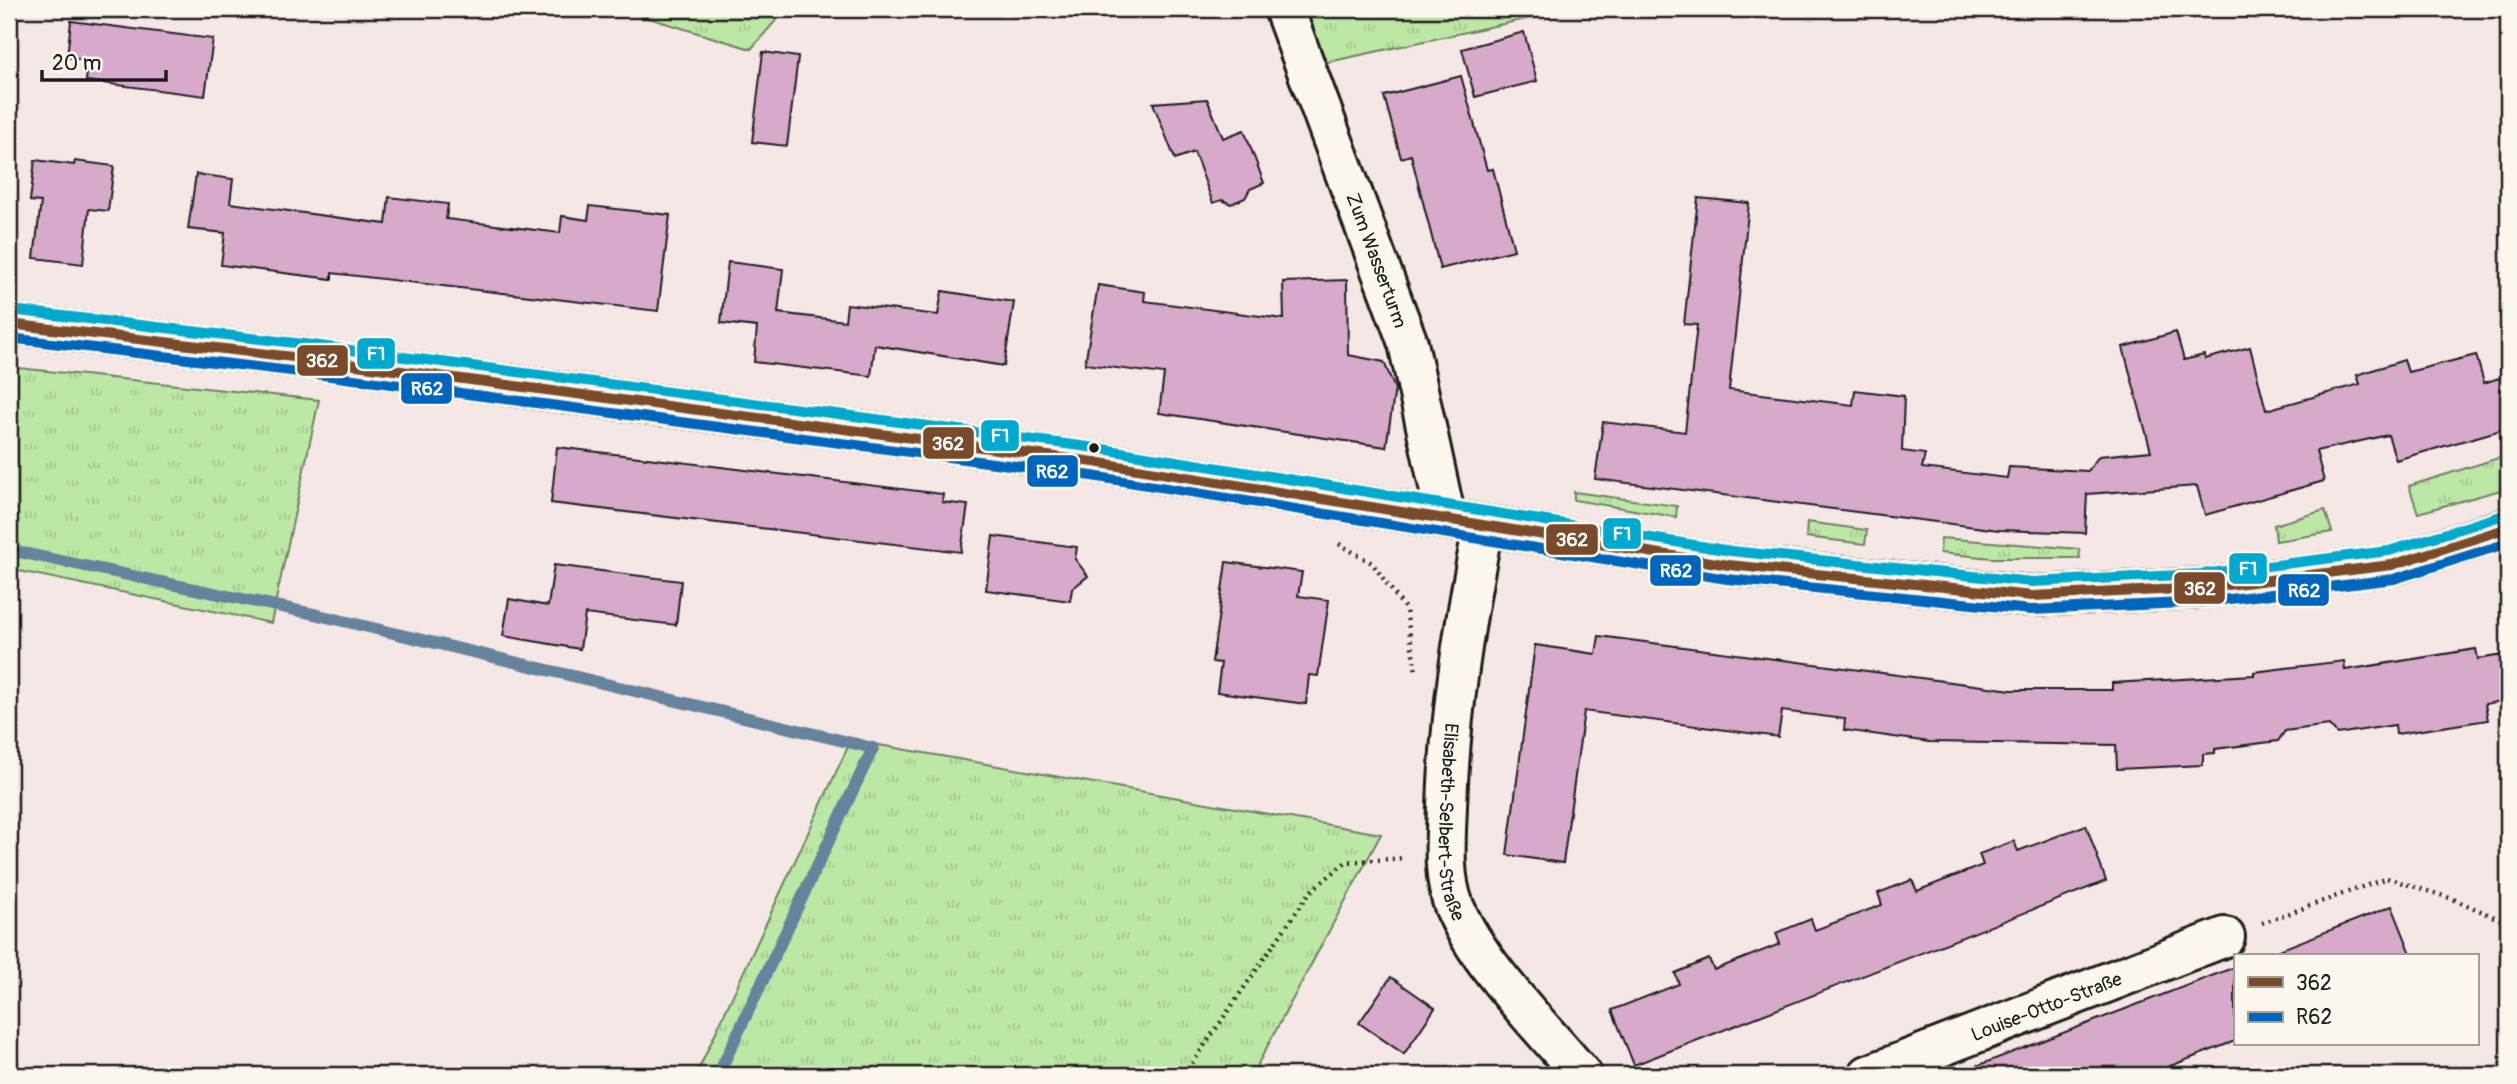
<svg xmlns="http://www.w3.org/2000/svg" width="2517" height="1084" font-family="Pangolin,sans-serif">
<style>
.grass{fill:url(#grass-tufts);stroke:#6c8260;stroke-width:2}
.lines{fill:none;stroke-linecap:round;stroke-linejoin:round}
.stream{stroke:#65839c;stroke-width:12}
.building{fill:#d7a9cb;stroke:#1c1c1c;stroke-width:2}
.minor-casing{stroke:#1c1c1c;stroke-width:44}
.tertiary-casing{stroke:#1c1c1c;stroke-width:44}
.path{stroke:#1c1c1c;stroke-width:4.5;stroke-dasharray:2 5;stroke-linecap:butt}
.minor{stroke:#fbf7ec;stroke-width:38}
.tertiary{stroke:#fbf7ec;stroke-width:38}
.bus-1-casing{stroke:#fbf7ec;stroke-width:16}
.bus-2-casing{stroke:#fbf7ec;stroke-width:16}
.bus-3-casing{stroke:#fbf7ec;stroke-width:16}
.bus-1{stroke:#7a4b2a;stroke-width:10}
.bus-2{stroke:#0065bd;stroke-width:10}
.bus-3{stroke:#00a9ce;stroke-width:10}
.bus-dot{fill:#1c1c1c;stroke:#fbf7ec;stroke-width:2.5}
.labels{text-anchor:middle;stroke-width:5;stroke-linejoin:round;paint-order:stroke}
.street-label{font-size:19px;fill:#1c1c1c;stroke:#fbf7ec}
.line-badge{stroke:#fbf7ec;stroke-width:2.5}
.badge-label{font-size:19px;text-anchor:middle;font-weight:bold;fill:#fff}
</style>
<defs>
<pattern id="grass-tufts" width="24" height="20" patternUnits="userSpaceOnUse" patternTransform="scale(1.75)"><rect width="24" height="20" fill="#bce7a4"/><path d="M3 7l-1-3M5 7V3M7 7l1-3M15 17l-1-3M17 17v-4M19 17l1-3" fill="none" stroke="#a1c68d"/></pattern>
</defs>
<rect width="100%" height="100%" fill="#f4e7e5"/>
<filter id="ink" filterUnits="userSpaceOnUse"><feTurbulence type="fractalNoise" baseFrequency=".0143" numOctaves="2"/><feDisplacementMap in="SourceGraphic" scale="14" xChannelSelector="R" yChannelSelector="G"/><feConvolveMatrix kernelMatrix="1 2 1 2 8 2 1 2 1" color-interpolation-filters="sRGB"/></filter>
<g filter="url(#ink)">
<g class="grass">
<polygon points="619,9 786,9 751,49"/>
<polygon points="1298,9 1572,9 1319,64"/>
<polygon points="9,367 319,400 271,623 9,569"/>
<polygon points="2508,455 2508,488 2418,513 2409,486"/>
<polygon points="1574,492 1677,506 1676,517 1574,500"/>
<polygon points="2325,510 2332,532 2276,541 2274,525"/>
<polygon points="1807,522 1867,530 1865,544 1806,537"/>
<polygon points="1941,538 2079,549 2080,558 1992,558 1940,553"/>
<polygon points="851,740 1381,834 1252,1075 696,1075"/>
</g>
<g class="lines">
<polyline class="stream" points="9,550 314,614 873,748 718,1075"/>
</g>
<g class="building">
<polygon points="71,21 213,39 205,96 86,81 88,61 67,57"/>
<polygon points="1524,32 1537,81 1475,97 1462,49"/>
<polygon points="763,52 798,57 787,146 752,142"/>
<polygon points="1461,76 1487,170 1493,169 1514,250 1440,269 1411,155 1401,158 1384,96"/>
<polygon points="1207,99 1223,138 1244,130 1264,183 1250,189 1245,198 1231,204 1222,200 1213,203 1194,152 1175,159 1153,103"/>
<polygon points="35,160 74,165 75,161 114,166 108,211 89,209 83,264 34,258 41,202 30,201"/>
<polygon points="196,174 233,179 230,203 386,224 389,197 448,204 446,219 560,233 562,216 588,220 590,206 670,215 658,311 332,273 332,279 221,265 225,233 188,229"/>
<polygon points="1698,198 1749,203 1729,390 1853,405 1855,390 1904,396 1902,451 1925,454 1922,468 2007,478 2009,467 2088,471 2099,456 2151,451 2123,347 2176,332 2184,360 2204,355 2205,359 2250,347 2266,410 2360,384 2357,375 2404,360 2408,372 2476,355 2484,383 2499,378 2508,408 2508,428 2396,460 2388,435 2316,451 2324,481 2205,515 2197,486 2087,494 2085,533 1999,530 1595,479 1603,422 1685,432 1697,325 1684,324"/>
<polygon points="728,262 783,269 778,313 845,321 847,304 938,315 942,291 1014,302 1004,366 875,345 871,376 754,362 757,327 721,323"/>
<polygon points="1347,280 1348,355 1384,362 1395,389 1386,447 1159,413 1164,374 1085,364 1098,285 1145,292 1144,301 1284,319 1283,282"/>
<polygon points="557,447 943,494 942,502 968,505 961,552 551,503"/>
<polygon points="993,536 1077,547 1075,559 1088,576 1072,589 1070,601 986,590"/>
<polygon points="1226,562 1302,572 1298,596 1329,600 1318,676 1309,675 1306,704 1217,692 1221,663 1212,662"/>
<polygon points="554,565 681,581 676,625 585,614 580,649 503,636 509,599 548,606"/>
<polygon points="1599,636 2012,690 2112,690 2112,683 2254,675 2254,672 2344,661 2345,670 2476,649 2478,659 2503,655 2508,673 2508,700 2485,704 2488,720 2396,734 2395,725 2337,734 2329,725 2285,731 2278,741 2215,749 2215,753 2203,754 2203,765 2117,769 2116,745 1929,742 1844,730 1845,719 1782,711 1778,737 1584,711 1563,863 1507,855 1535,645 1596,654"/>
<polygon points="2086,825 2106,881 1634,1065 1612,1010 1679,984 1675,973 1709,959 1714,970 1780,944 1776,933 1811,919 1815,930 1882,905 1878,893 1912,880 1917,891 1983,865 1979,854 2014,841 2018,851"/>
<polygon points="2392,906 2412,956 2269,956 2269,954"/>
<polygon points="2235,967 2235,1041 2147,1075 1961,1075 1961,1072"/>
<polygon points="1391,977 1435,1008 1404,1054 1359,1023"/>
</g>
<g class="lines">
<defs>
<g id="minor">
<path id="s1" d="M1284,9L1408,343L1446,519"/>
<path id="s2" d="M1483,527C1465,619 1450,712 1447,806C1446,838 1442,875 1454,906C1478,964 1541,1026 1582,1075"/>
<path id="s3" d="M1868,1075L2225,937"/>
</g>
<polyline id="tertiary" points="9,324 310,359 1094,462 1729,565 2032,596 2203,588 2392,565 2508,528"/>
</defs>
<use href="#minor" class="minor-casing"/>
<use href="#tertiary" class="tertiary-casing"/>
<g class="path">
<polyline points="1339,544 1372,563 1406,610 1416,672"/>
<polyline points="2262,923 2387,878 2453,899 2508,923"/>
<polyline points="1184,1075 1310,892 1346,862 1405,858"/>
</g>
<use href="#minor" class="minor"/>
<use href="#tertiary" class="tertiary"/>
<defs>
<polyline id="bus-1" points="9,324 310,359 1094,462 1729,565 2032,596 2203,588 2392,565 2508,528"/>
<polyline id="bus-2" points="9,338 308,373 1092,476 1727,579 2031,610 2205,602 2394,579 2508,543"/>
<polyline id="bus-3" points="11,310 312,345 1096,448 1731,551 2032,582 2202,574 2389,551 2504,515"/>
</defs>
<use href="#bus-1" class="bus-1-casing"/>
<use href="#bus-2" class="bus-2-casing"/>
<use href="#bus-3" class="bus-3-casing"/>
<use href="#bus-1" class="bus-1"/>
<use href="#bus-2" class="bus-2"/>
<use href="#bus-3" class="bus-3"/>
</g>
</g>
<circle class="bus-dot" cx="1094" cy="448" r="6"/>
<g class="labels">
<g class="street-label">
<text dy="7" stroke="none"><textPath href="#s1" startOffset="268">Zum Wasserturm</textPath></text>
<text dy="7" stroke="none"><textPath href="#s2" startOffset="298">Elisabeth-Selbert-Straße</textPath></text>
<text dy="7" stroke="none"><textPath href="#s3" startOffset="191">Louise-Otto-Straße</textPath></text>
</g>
</g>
<g class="line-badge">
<rect x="356" y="337" width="40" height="33" rx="7" fill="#00a9ce"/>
<rect x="296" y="344" width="53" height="33" rx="7" fill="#7a4b2a"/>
<rect x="400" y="372" width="53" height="33" rx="7" fill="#0065bd"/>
<rect x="980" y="419" width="40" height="33" rx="7" fill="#00a9ce"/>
<rect x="922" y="426" width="53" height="34" rx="7" fill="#7a4b2a"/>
<rect x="1026" y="454" width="53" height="34" rx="7" fill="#0065bd"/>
<rect x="1602" y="517" width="40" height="33" rx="7" fill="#00a9ce"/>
<rect x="1545" y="523" width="54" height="33" rx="7" fill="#7a4b2a"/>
<rect x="2228" y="552" width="40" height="33" rx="7" fill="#00a9ce"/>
<rect x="1649" y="554" width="53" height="33" rx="7" fill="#0065bd"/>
<rect x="2173" y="571" width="53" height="34" rx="7" fill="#7a4b2a"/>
<rect x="2277" y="573" width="53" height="34" rx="7" fill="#0065bd"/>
</g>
<g class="badge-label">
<text x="376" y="360">F1</text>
<text x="322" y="367">362</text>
<text x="427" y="395">R62</text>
<text x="1000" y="442">F1</text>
<text x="948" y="450">362</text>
<text x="1052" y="478">R62</text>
<text x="1622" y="540">F1</text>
<text x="1572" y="546">362</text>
<text x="2248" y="575">F1</text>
<text x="1676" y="577">R62</text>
<text x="2200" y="595">362</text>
<text x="2304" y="597">R62</text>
</g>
<rect width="2517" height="1084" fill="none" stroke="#fbf7ec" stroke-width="35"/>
<rect x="18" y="18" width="2482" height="1049" fill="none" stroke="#1c1c1c" stroke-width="2.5" filter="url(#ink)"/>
<rect x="2234" y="954" width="245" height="91" fill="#fbf7ec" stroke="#a29f99" stroke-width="2"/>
<rect x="2248" y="977" width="35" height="10" fill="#7a4b2a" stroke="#a29f99" stroke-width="2"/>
<text x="2296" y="990" font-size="21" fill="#1c1c1c">362</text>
<rect x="2248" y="1012" width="35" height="10" fill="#0065bd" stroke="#a29f99" stroke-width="2"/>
<text x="2296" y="1024" font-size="21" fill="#1c1c1c">R62</text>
<path d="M42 70v10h124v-10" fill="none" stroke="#1c1c1c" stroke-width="3.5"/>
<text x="52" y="70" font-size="21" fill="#1c1c1c" stroke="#fbf7ec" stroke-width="5" paint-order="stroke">20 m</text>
</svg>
